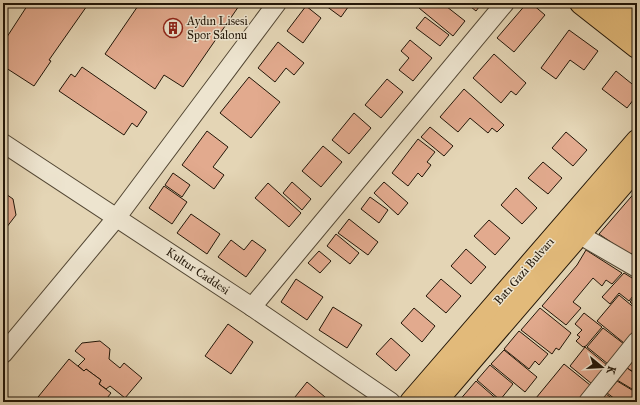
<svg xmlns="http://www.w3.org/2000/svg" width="640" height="405" font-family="'IM FELL Great Primer',serif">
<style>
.building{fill:#e2aa8e;stroke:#221608}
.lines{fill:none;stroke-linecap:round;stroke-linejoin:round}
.minor-casing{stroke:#524633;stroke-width:20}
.major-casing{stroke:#221608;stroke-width:24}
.minor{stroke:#ede4cf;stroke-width:18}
.major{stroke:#e2ba7a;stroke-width:22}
.labels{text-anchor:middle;stroke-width:3;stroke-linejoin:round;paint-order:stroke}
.poi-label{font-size:12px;fill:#221608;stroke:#ede4cf;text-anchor:start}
.street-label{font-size:12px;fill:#221608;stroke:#ede4cf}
</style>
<rect width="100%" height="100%" fill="#e4d5b5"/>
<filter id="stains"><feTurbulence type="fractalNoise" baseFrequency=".005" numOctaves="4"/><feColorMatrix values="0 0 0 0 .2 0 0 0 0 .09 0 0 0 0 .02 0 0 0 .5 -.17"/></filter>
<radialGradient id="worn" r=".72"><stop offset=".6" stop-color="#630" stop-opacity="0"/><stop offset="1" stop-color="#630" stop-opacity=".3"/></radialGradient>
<g class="building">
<polygon points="29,3 89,3 49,60 51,61 34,86 3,66 3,43"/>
<polygon points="140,3 241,3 183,87 164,75 155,89 105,54"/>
<polygon points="322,3 351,3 341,17"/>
<polygon points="422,3 442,3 465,21 453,36 419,8"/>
<polygon points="466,3 482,3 476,11"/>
<polygon points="527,3 531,3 545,15 514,52 497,38"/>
<polygon points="306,6 321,18 303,43 287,31"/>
<polygon points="425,17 449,35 440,46 416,28"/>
<polygon points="569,30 598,51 584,70 570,60 556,79 541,68"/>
<polygon points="410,40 432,58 413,81 399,70 409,58 401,51"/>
<polygon points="278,42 304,63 294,75 286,68 275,82 258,68"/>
<polygon points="494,54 526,83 516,95 511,91 501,103 473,78"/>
<polygon points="82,67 147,112 137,127 132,123 124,135 59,91 71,74 75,77"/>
<polygon points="616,71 637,88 637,95 627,108 602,89"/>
<polygon points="249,77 280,102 251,138 220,113"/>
<polygon points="387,79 403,92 381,118 365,105"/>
<polygon points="464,89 504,125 497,132 492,128 488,133 470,118 458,132 440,117"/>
<polygon points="354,113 371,128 349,154 332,140"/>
<polygon points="430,127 453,146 444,156 421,137"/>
<polygon points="207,131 228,147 213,167 224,175 214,189 182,165"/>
<polygon points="566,132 587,150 573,166 552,148"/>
<polygon points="418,139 435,152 427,162 431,165 422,177 418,173 408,186 392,173"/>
<polygon points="323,146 342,162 321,187 302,171"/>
<polygon points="543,162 562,178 548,194 528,178"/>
<polygon points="173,173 190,185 182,197 165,185"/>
<polygon points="292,182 311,199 302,210 283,193"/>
<polygon points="384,182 408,203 398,215 374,193"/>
<polygon points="268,183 301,213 289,227 255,198"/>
<polygon points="164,186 187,202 172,224 149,208"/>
<polygon points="516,188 537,208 522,224 501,205"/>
<polygon points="637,190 637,248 630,255 599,234"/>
<polygon points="3,192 13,199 16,215 3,232"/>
<polygon points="370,197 388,210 379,223 361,209"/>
<polygon points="191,214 220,234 207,254 177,233"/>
<polygon points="349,219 378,242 368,255 338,233"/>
<polygon points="489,220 510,238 495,255 474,236"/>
<polygon points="336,234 359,253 350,264 327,246"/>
<polygon points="231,240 244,250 252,240 266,250 246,277 218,257"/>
<polygon points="466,249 486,267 471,284 451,266"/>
<polygon points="586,250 622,273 612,284 606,280 602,286 593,278 573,302 581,308 566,325 542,306 577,265"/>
<polygon points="319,251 331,261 320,273 308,263"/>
<polygon points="624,273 637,281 637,291 629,301 619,293 610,304 602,297"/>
<polygon points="296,279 323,297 307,320 281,302"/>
<polygon points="441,279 461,296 446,313 426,296"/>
<polygon points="637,293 637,308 630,302"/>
<polygon points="619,295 637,310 637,327 624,343 597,321"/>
<polygon points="333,307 362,325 347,348 319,330"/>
<polygon points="414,308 435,326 422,342 401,323"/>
<polygon points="540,308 571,333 559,350 556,348 552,354 521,330"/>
<polygon points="584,313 602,327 586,346 583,347 576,341 580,337 577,335 582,330 575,324"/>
<polygon points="228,324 253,342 231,374 205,356"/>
<polygon points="603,328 624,344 608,364 587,347"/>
<polygon points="519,331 548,354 539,365 535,361 529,369 504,349"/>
<polygon points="391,338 410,355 396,371 376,354"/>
<polygon points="100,341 110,349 109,359 120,368 124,363 142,378 125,398 110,386 106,389 99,384 101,380 86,369 84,371 78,366 85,359 75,351 82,343"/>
<polygon points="585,347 607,365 592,384 570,366"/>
<polygon points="504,350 537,377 525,392 491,364"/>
<polygon points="637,355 637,374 627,368"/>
<polygon points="69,359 84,371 86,369 101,380 99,384 111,393 104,402 34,402"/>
<polygon points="564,364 590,385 577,402 541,402 536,398"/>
<polygon points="490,365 513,384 500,400 477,380"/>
<polygon points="627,368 637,375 637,392 617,380"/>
<polygon points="476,381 500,402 458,402"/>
<polygon points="617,381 637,393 637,402 619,402 607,393"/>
<polygon points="307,382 331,402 291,402"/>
<polygon points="606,394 617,402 600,402"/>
</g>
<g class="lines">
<defs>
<g id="minor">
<polyline points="3,143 252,307 391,402"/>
<polyline points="580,235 637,268"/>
<polyline points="252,307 505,3"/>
<polyline points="3,354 117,217 277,3"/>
<polyline points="588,402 637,341"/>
</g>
<g id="major">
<polyline points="581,3 637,47"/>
<polyline points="611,3 637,23"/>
<polyline points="411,402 637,141"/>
<polyline points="435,402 637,167"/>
</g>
</defs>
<use href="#minor" class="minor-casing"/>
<use href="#major" class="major-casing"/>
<use href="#minor" class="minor"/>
<use href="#major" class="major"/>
</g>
<defs>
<symbol id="building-ring" viewBox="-11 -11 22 22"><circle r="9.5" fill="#ede4cf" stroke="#8f2418" stroke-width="1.5"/><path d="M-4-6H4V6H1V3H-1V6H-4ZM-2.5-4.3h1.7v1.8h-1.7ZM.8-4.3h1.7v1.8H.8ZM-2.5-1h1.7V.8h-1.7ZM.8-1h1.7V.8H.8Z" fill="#8f2418"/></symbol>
</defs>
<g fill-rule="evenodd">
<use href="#building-ring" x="162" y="17" width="22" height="22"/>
</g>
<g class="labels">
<g class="poi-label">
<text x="187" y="25">Aydın Lisesi<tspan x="187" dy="14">Spor Salonu</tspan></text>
</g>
<g class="street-label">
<text transform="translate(198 271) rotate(34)" y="4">Kultur Caddesi</text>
<text transform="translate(524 271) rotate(-49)" y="4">Batı Gazi Bulvarı</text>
</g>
</g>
<rect width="640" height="405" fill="none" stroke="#e4d5b5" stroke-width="16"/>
<rect x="4" y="4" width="632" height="397" fill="none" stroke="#221608" stroke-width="2"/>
<rect x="8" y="8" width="624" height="389" fill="none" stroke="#221608"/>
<g transform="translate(602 367) rotate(108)" stroke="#ede4cf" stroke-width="3" paint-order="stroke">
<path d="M0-3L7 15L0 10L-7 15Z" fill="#221608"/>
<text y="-6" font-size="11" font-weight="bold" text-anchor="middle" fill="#221608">K</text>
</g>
<rect width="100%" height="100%" filter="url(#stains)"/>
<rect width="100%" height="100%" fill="url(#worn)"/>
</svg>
